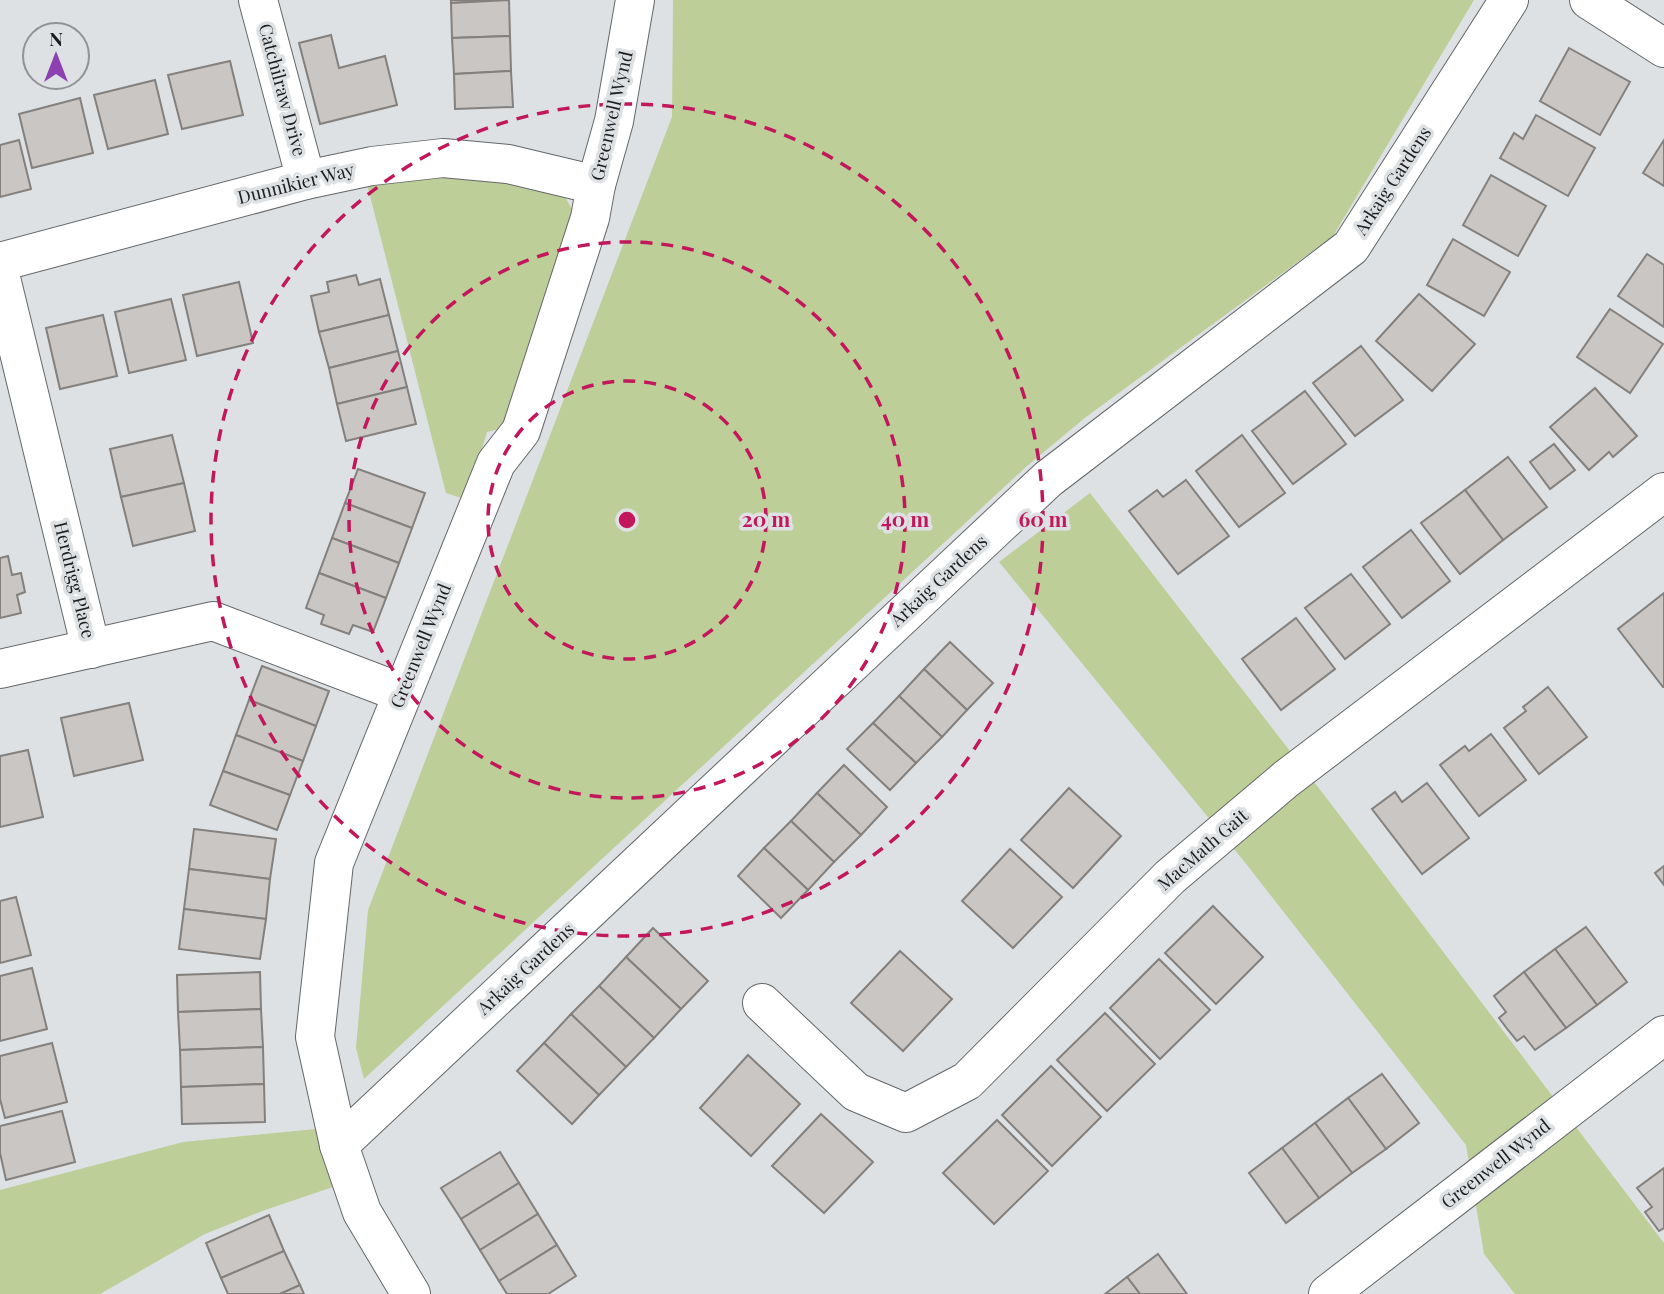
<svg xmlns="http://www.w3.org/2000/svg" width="1664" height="1294" font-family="'Playfair Display',serif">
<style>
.green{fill:#bece99}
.building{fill:#c9c6c3;stroke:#83807e;stroke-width:2}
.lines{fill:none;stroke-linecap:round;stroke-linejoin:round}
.minor-casing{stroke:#646769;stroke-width:40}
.minor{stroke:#fff;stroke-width:38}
.ring{fill:none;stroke:#c2185b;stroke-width:3.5;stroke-dasharray:12 9}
.labels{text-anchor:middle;stroke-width:7;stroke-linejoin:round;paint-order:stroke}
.street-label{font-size:18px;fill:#1b1c1d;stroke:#dee1e4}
.centre{fill:#c2185b;stroke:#dee1e4;stroke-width:3.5}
.ring-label{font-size:21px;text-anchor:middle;font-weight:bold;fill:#c2185b;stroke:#dee1e4;stroke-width:7;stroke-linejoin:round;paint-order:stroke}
</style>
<rect width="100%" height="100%" fill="#dee1e4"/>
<g class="green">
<polygon points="673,0 1474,0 1333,236 1086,417 1027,466 364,1079 356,1048 368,910 672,117"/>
<polygon points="441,170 563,193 574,213 507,427 487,432 467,500 446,493 367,184"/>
<polygon points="1090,493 1328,800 1664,1243 1664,1294 1515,1294 1484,1254 1466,1145 1243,860 999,562"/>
<polygon points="316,1129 333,1187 265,1210 205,1234 100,1294 0,1294 0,1190 183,1142"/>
</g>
<g class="building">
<polygon points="451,0 509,0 451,3"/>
<polygon points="509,0 510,36 452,38 451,3"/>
<polygon points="331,35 339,68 385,56 397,105 320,124 299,43"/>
<polygon points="510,36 511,71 454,74 452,38"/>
<polygon points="1569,48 1630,82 1600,135 1540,101"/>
<polygon points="230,61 243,115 182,129 168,75"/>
<polygon points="511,71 513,107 455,109 454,74"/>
<polygon points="155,80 168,134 108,149 94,95"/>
<polygon points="80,98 93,153 32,168 19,114"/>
<polygon points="1536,115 1595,148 1568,196 1500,158 1514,133 1523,139"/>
<polygon points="19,140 31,189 0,197 0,145"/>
<polygon points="1664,140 1664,186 1643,173"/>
<polygon points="1491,175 1546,206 1518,256 1463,225"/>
<polygon points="1453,239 1510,272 1484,316 1427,285"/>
<polygon points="1647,254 1664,265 1664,327 1618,296"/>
<polygon points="356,275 359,285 380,279 389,315 319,332 311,296 329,292 327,282"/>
<polygon points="239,282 253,343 197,356 183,295"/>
<polygon points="1419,294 1475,344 1432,391 1376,341"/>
<polygon points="171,299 186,360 129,373 115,312"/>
<polygon points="1610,309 1663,344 1630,393 1577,357"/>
<polygon points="103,315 117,376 60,389 46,328"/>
<polygon points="389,315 398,351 329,368 319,332"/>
<polygon points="1361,346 1403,400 1355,436 1313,383"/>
<polygon points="398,351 407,387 337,404 329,368"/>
<polygon points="407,387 416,424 346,441 337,404"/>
<polygon points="1595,388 1637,436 1613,457 1609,452 1589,470 1550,427"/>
<polygon points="1305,391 1346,444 1293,484 1252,431"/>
<polygon points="172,435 184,483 121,497 110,449"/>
<polygon points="1242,435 1285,493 1239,527 1196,471"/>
<polygon points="1554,444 1575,470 1550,489 1530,462"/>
<polygon points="1508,457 1547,507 1503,540 1465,490"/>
<polygon points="358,469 425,493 412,528 345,503"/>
<polygon points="1186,480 1229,536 1178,574 1129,511 1157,490 1163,497"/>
<polygon points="184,483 195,531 133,546 121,497"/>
<polygon points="1465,490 1503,540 1460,574 1421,523"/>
<polygon points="345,503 412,528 399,563 332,538"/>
<polygon points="1411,530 1450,581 1402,618 1363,567"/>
<polygon points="332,538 399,563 386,598 319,573"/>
<polygon points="8,556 12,575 21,573 25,592 17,595 21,613 0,618 0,558"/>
<polygon points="319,573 386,598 373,632 353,625 349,634 321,624 324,615 306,608"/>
<polygon points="1351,574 1390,624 1345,659 1305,608"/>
<polygon points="1664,593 1664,687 1663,687 1618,629"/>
<polygon points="1296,618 1335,669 1281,710 1242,659"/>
<polygon points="950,642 993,683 967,710 924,669"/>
<polygon points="262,666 329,691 316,726 249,700"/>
<polygon points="924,669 967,710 942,737 899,696"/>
<polygon points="1548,687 1587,737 1539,774 1504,728 1526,711 1523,707"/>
<polygon points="899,696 942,737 916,763 873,723"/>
<polygon points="249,700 316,726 303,761 236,735"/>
<polygon points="129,703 143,760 74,776 61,718"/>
<polygon points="873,723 916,763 890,790 847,749"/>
<polygon points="1491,734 1526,780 1479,816 1440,765 1465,746 1469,751"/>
<polygon points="236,735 303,761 290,795 223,771"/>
<polygon points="28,750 43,817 0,827 0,756"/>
<polygon points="844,765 887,807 861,835 817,793"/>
<polygon points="223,771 290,795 277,830 210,805"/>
<polygon points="1427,783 1469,838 1422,874 1372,809 1395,792 1402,802"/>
<polygon points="1069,788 1121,836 1073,888 1021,840"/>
<polygon points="817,793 861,835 834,862 791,821"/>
<polygon points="791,821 834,862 808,890 764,848"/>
<polygon points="194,829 276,839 270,879 189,869"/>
<polygon points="764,848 808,890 781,918 738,876"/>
<polygon points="1010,849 1062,897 1013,948 962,901"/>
<polygon points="1664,866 1664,885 1655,873"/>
<polygon points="189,869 270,879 266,919 184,909"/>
<polygon points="16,897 31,955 0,963 0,901"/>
<polygon points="1213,906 1263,957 1216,1004 1165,953"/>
<polygon points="184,909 266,919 260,959 179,949"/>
<polygon points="1586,927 1627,982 1597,1005 1555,949"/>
<polygon points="653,928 708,981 681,1009 626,957"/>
<polygon points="1555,949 1597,1005 1566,1028 1524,972"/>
<polygon points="900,951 952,999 903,1051 851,1003"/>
<polygon points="626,957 681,1009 654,1038 599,986"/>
<polygon points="1159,959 1210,1010 1160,1059 1110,1008"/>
<polygon points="32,968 47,1029 0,1041 0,976"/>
<polygon points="260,972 261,1009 178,1012 177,975"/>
<polygon points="1524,972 1566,1028 1535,1050 1524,1036 1517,1041 1508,1030 1499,1018 1506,1012 1494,996"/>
<polygon points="599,986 654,1038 626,1067 571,1014"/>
<polygon points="261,1009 263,1047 180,1050 178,1012"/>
<polygon points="1105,1013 1155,1064 1107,1111 1057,1060"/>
<polygon points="571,1014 626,1067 599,1095 544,1043"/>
<polygon points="52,1043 67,1102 5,1118 0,1099 0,1056"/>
<polygon points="544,1043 599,1095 572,1124 517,1071"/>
<polygon points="263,1047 264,1084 181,1087 180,1050"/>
<polygon points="748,1055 800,1104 751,1156 700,1108"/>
<polygon points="1051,1066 1101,1117 1052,1166 1002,1115"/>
<polygon points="1382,1074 1419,1123 1386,1149 1348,1098"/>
<polygon points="264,1084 265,1122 182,1124 181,1087"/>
<polygon points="1348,1098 1386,1149 1352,1173 1315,1123"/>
<polygon points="62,1111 75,1162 6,1180 0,1153 0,1126"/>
<polygon points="821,1114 873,1162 824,1213 772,1166"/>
<polygon points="997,1120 1048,1171 994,1224 943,1173"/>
<polygon points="1315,1123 1352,1173 1319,1198 1282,1148"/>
<polygon points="1282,1148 1319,1198 1286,1223 1249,1173"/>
<polygon points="500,1152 519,1183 461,1219 441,1188"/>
<polygon points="1664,1168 1664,1228 1659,1231 1645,1212 1652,1207 1637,1188"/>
<polygon points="519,1183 538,1214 480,1250 461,1219"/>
<polygon points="538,1214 557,1245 499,1281 480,1250"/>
<polygon points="269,1215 284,1251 221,1278 206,1243"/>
<polygon points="557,1245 576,1276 548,1294 507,1294 499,1281"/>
<polygon points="284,1251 300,1285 280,1294 228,1294 221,1278"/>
<polygon points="1158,1254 1187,1294 1140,1294 1127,1277"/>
<polygon points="1127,1277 1140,1294 1105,1294"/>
<polygon points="300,1285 304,1294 280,1294"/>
</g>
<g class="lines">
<defs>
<g id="minor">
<polyline points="258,0 306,180"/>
<polyline points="1589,0 1664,48"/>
<polyline points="0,262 306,180 372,166 443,158 508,164 596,185"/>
<polyline points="0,274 91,649"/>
<polyline points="0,669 213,621 402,693"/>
<polyline points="762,1003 856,1092 906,1113 967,1081 1170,877 1286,779 1664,492"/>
<polyline points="339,1145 1048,479 1351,247 1509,0"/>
<polyline points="411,1294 362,1212 339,1145 315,1037 334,863 496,463 521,431 590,218 596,185 614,121 635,0"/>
<polyline points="1328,1294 1664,1035"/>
</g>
</defs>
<use href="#minor" class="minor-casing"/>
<use href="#minor" class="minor"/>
</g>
<g class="ring">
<circle cx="627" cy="520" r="139"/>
<circle cx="627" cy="520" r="278"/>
<circle cx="627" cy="520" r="416"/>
</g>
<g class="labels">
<g class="street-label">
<text transform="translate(282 90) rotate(75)" y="6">Catchilraw Drive</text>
<text transform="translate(612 116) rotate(-77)" y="6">Greenwell Wynd</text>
<text transform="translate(1393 181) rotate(-57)" y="6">Arkaig Gardens</text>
<text transform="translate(296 184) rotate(-14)" y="6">Dunnikier Way</text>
<text transform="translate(74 580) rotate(76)" y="6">Herdrigg Place</text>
<text transform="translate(939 581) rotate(-43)" y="6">Arkaig Gardens</text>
<text transform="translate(421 646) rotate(-68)" y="6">Greenwell Wynd</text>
<text transform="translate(1203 850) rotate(-41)" y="6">MacMath Gait</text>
<text transform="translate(526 969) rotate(-43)" y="6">Arkaig Gardens</text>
<text transform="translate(1496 1164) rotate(-38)" y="6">Greenwell Wynd</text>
</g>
</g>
<circle cx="627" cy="520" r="10" class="centre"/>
<g class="ring-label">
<text x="766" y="527">20 m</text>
<text x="905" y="527">40 m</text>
<text x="1043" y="527">60 m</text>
</g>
<g transform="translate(56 56)"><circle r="33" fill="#dee1e4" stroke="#909294" stroke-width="2"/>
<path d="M0-5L12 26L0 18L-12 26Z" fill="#8c40b1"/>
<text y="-10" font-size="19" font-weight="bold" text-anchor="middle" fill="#1b1c1d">N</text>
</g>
</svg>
